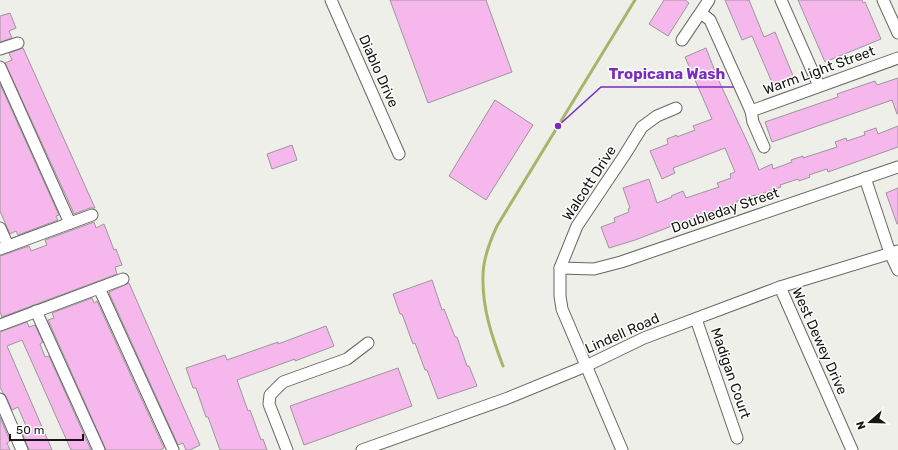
<svg xmlns="http://www.w3.org/2000/svg" width="898" height="450" font-family="Rubik,sans-serif">
<style>
.lines{fill:none;stroke-linecap:round;stroke-linejoin:round}
.stream{stroke:#a7b46a;stroke-width:3}
.building{fill:#f6b7ec;stroke:#9c979b}
.minor-casing{stroke:#666862;stroke-width:13}
.minor{stroke:#fff;stroke-width:11}
.labels{text-anchor:middle;stroke-width:3;stroke-linejoin:round;paint-order:stroke}
.street-label{font-size:14px;fill:#161614;stroke:#fffffe}
.leader{fill:none;stroke:#7b2cbf;stroke-width:1.5}
.callout-dot{fill:#7b2cbf;stroke:#fffffe;stroke-width:1.5}
.callout-label{font-size:15px;text-anchor:middle;font-weight:bold;fill:#7b2cbf;stroke:#fffffe;stroke-width:3;stroke-linejoin:round;paint-order:stroke}
</style>
<rect width="100%" height="100%" fill="#eeefe9"/>
<g class="lines">
<path class="stream" d="M503,366C492,337 482,308 483,276C483,259 490,241 497,226L635,0"/>
</g>
<g class="building">
<polygon points="390,0 486,0 512,72 428,103"/>
<polygon points="664,0 685,0 689,3 668,36 649,24"/>
<polygon points="725,0 749,0 764,37 775,32 794,78 774,87 752,36 742,40"/>
<polygon points="798,0 862,0 863,3 865,2 881,39 825,62"/>
<polygon points="10,13 16,28 9,31 12,38 0,42 0,16"/>
<polygon points="23,48 95,208 90,208 74,214 72,209 5,63 12,60 9,53"/>
<polygon points="706,48 718,79 752,152 759,170 772,164 773,169 792,162 791,160 803,156 803,158 837,147 835,142 846,138 847,141 865,135 864,132 876,128 878,134 898,126 898,147 828,172 827,169 809,175 810,177 799,181 798,179 780,185 781,187 770,191 755,196 755,195 737,201 737,203 693,218 635,240 609,248 601,227 615,222 614,218 629,212 628,209 630,208 623,188 649,179 657,203 672,197 671,196 683,191 686,198 719,187 717,183 731,178 730,174 735,172 725,148 673,168 675,173 662,179 650,151 668,144 667,139 677,135 677,137 695,130 693,126 712,119 685,57"/>
<polygon points="898,78 898,114 897,114 892,100 772,142 765,122 838,97 837,94 875,81 877,85"/>
<polygon points="0,84 59,215 56,216 58,220 18,235 16,231 10,234 0,211"/>
<polygon points="495,100 533,125 486,200 449,176"/>
<polygon points="292,145 297,160 272,169 267,154"/>
<polygon points="898,188 898,224 897,224 886,193"/>
<polygon points="94,222 96,228 104,224 114,250 116,249 122,265 115,267 117,274 2,317 0,312 0,256 29,246 31,251 47,245 45,240"/>
<polygon points="432,280 442,310 444,309 455,337 457,337 467,366 469,366 477,386 438,399 427,370 425,370 415,343 413,344 402,314 400,314 393,294"/>
<polygon points="129,283 200,445 190,450 186,450 183,443 178,445 110,295 109,292"/>
<polygon points="92,298 94,303 97,301 164,448 160,450 106,450 48,320 54,318 52,313"/>
<polygon points="27,322 29,327 35,325 43,342 40,344 45,357 49,356 91,450 71,450 22,340 7,346 52,450 29,450 20,428 26,426 18,407 12,410 6,396 3,393 0,387 0,332"/>
<polygon points="326,326 334,346 295,361 295,359 237,380 248,411 250,410 261,440 263,439 267,450 220,450 208,417 206,417 196,388 193,388 186,368 225,355 227,360 278,342 278,344"/>
<polygon points="398,368 412,406 304,445 290,406"/>
<polygon points="0,417 10,441 7,443 10,450 0,450"/>
</g>
<g class="lines">
<defs>
<g id="minor">
<polyline points="331,0 399,154"/>
<polyline points="781,0 819,86"/>
<polyline points="883,0 898,33"/>
<polyline points="701,13 710,20 751,111 753,122 764,147"/>
<polyline points="682,40 709,0"/>
<polyline points="0,49 18,43"/>
<polyline points="0,67 70,223"/>
<polyline points="751,111 898,58"/>
<polyline points="865,178 890,253 898,270"/>
<polyline points="0,228 8,246"/>
<polyline points="0,249 92,215"/>
<polyline points="560,268 594,269 621,262 898,167"/>
<polyline points="780,287 852,450"/>
<polyline points="99,288 173,450"/>
<polyline points="36,311 99,450"/>
<polyline points="696,319 737,438"/>
<polyline points="0,325 123,279"/>
<polyline points="0,399 22,450"/>
<polyline points="287,450 269,404 270,395 283,382 347,359 368,343"/>
<polyline points="362,450 508,398 586,366 644,338 780,287 898,251"/>
<polyline points="622,450 562,309 560,296 560,268 577,226 624,156 642,127 657,116 676,108"/>
</g>
</defs>
<use href="#minor" class="minor-casing"/>
<use href="#minor" class="minor"/>
</g>
<g class="labels">
<g class="street-label">
<text transform="translate(819 70) rotate(-20)" y="5">Warm Light Street</text>
<text transform="translate(379 71) rotate(66)" y="5">Diablo Drive</text>
<text transform="translate(589 183) rotate(-57)" y="5">Walcott Drive</text>
<text transform="translate(725 210) rotate(-19)" y="5">Doubleday Street</text>
<text transform="translate(622 333) rotate(-24)" y="5">Lindell Road</text>
<text transform="translate(820 341) rotate(66)" y="5">West Dewey Drive</text>
<text transform="translate(731 373) rotate(71)" y="5">Madigan Court</text>
</g>
</g>
<path class="leader" d="M558 126L601 87H734"/>
<circle class="callout-dot" cx="558" cy="126" r="4"/>
<g class="callout-label">
<text x="667" y="79">Tropicana Wash</text>
</g>
<g transform="translate(870 422) rotate(250)" stroke="#fffffe" stroke-width="3" paint-order="stroke">
<path d="M0-3L7 15L0 10L-7 15Z" fill="#161614"/>
<text y="-6" font-size="11" font-weight="bold" text-anchor="middle" fill="#161614">N</text>
</g>
<path d="M10 434v6h73v-6" fill="none" stroke="#161614" stroke-width="2"/>
<text x="16" y="434" font-size="12" fill="#161614" stroke="#fffffe" stroke-width="3" paint-order="stroke">50 m</text>
</svg>
